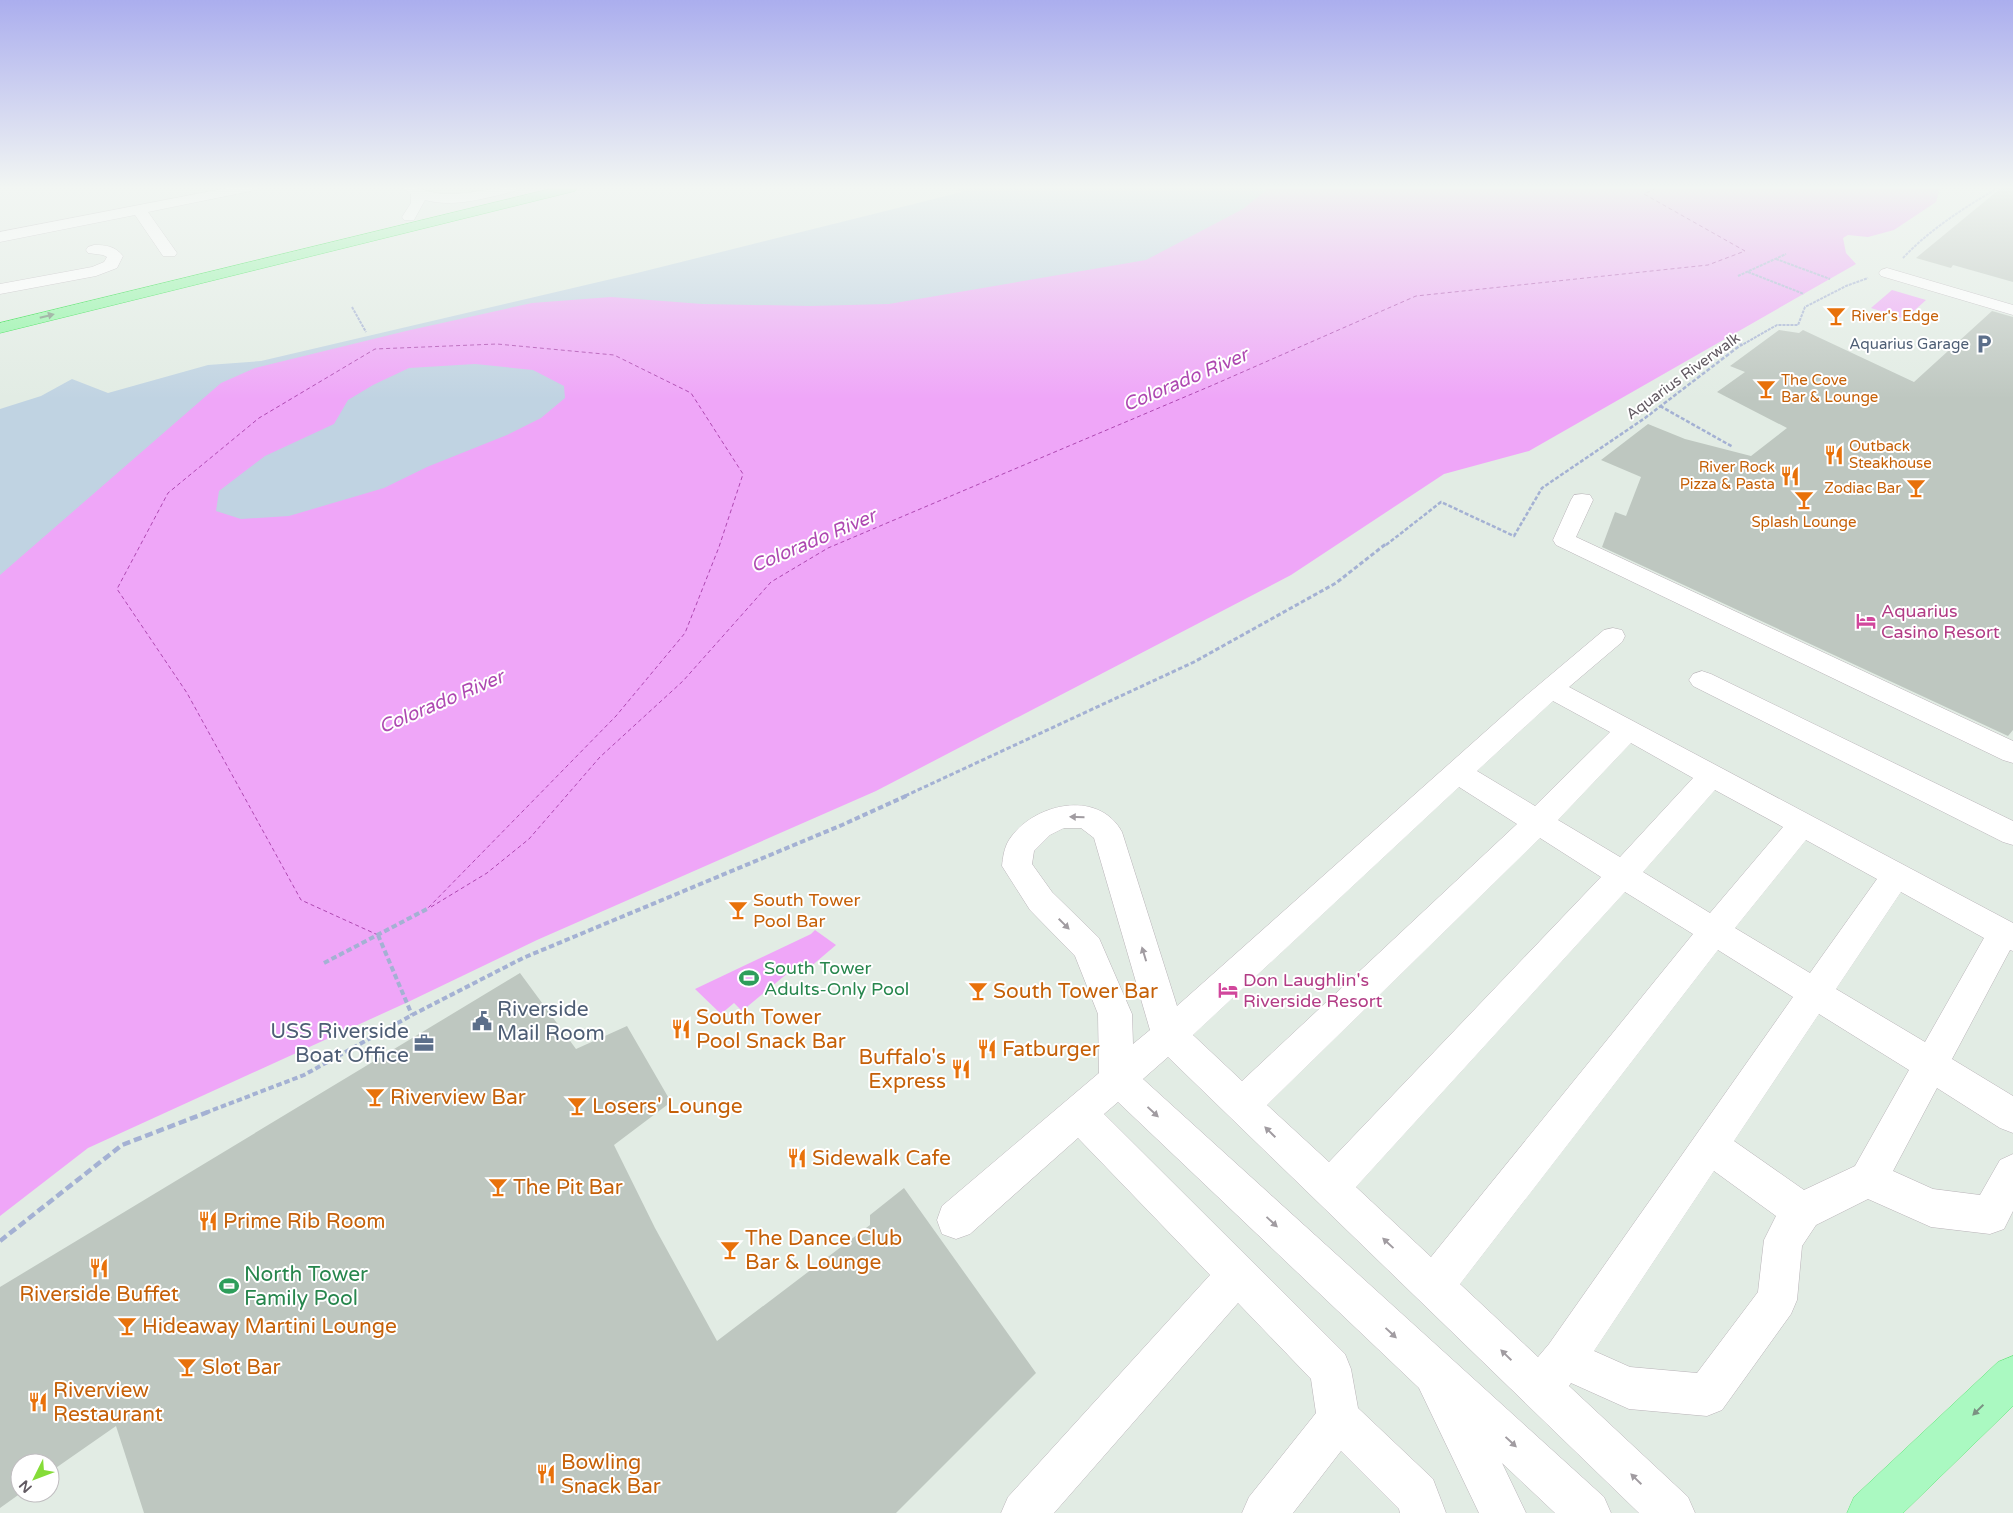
<svg xmlns="http://www.w3.org/2000/svg" width="2013" height="1513" font-family="'Varela Round',sans-serif">
<style>
.green{fill:#c0d3e2}
.water{fill:#efa6f8;fill-rule:evenodd}
.lines{fill:none;stroke-linecap:round;stroke-linejoin:round}
.ferry{stroke:#ae48b1;stroke-width:1;stroke-dasharray:4 3;stroke-linecap:butt}
.building{fill:#bec7c0}
.minor-casing{stroke:#b9b3b8;stroke-width:1}
.major-casing{stroke:#61e678;stroke-width:1}
.highway-casing{stroke:#11dd2e;stroke-width:1}
.path-far4{stroke:#a4b1d3;stroke-width:2;stroke-dasharray:3 1;stroke-linecap:butt}
.path-far3{stroke:#a4b1d3;stroke-width:2.5;stroke-dasharray:4 2;stroke-linecap:butt}
.path-far2{stroke:#a4b1d3;stroke-width:3;stroke-dasharray:4.5 2.5;stroke-linecap:butt}
.path-far1{stroke:#a4b1d3;stroke-width:4;stroke-dasharray:5.5 3;stroke-linecap:butt}
.path{stroke:#a4b1d3;stroke-width:4.5;stroke-dasharray:8 4;stroke-linecap:butt}
.minor{fill:#fff;fill-rule:evenodd}
.major{fill:#aaf9c1;fill-rule:evenodd}
.highway{fill:#90f5a4;fill-rule:evenodd}
.oneway{fill:#729079}
.oneway2{fill:#a19ca1}
.oneway3{fill:#7b9283}
.labels{text-anchor:middle;stroke-width:4;stroke-linejoin:round;paint-order:stroke}
.far-food-label{font-size:15px;fill:#c56008;stroke:#fff;text-anchor:start}
.far-service-label{font-size:15px;fill:#4e5e75;stroke:#fff;text-anchor:end}
.far-street-label{font-size:15px;fill:#625a62;stroke:#fff}
.hotel-label{font-size:18px;fill:#b23c85;stroke:#fff;text-anchor:start}
.food-label{font-size:18px;fill:#c56008;stroke:#fff;text-anchor:start}
.leisure-label{font-size:18px;fill:#27864d;stroke:#fff;text-anchor:start}
.water-label{font-size:19px;font-style:italic;fill:#ae48b1;stroke:#fff}
.near-food-label{font-size:21px;fill:#c56008;stroke:#fff;text-anchor:start}
.near-service-label{font-size:21px;fill:#4e5e75;stroke:#fff;text-anchor:start}
.near-leisure-label{font-size:21px;fill:#27864d;stroke:#fff;text-anchor:start}
</style>
<rect width="100%" height="100%" fill="#e2ece4"/>
<polygon class="green" points="954,188 1397,188 0,681 0,409 41,396 72,379 108,393 208,365 261,361 637,273 962,192"/>
<g class="water">
<path d="M1261,188H1940L1936,202L1894,230L1868,237L1848,235L1843,238L1846,253L1856,264L1529,451L1444,474L1291,575L876,791L537,940L408,1002L88,1148L0,1216V575L221,383L255,368L406,331L532,303L611,297L702,304L810,306L889,304L1146,260L1243,209L1266,190ZM475,364L533,370L564,386L565,398L541,418L507,435L427,467L384,488L289,516L241,519L216,511L219,491L265,456L334,424L348,400L373,385L409,368Z"/>
<polygon points="1892,290 1926,300 1905,319 1871,308"/>
<polygon points="815,930 836,945 809,968 801,962 742,1011 734,1003 721,1014 695,989 811,934"/>
</g>
<g class="lines">
<g class="ferry">
<polyline points="431,907 487,873 529,839 600,757 683,681 771,582 828,548 1213,385 1416,296 1708,265 1745,251 1644,194 1656,188"/>
<polyline points="378,935 301,900 187,693 117,589 168,493 259,418 375,349 497,344 614,355 691,393 743,474 719,547 685,633 616,716 427,909"/>
</g>
</g>
<g class="building">
<polygon points="2001,188 2013,188 2013,282 1953,265 1951,268 1916,258"/>
<polygon points="1992,311 2013,317 2013,730 2008,736 1602,547 1615,512 1626,516 1641,477 1601,460 1648,424 1685,439 1751,456 1787,428 1717,392 1745,372 1730,366 1779,330 1799,333 1803,330 1914,382"/>
<polygon points="520,973 576,1049 627,1026 671,1102 614,1145 655,1228 717,1341 870,1225 870,1215 904,1188 1036,1373 896,1513 144,1513 116,1426 50,1472 50,1463 20,1463 21,1493 0,1508 0,1287"/>
</g>
<g class="lines">
<defs>
<g id="minor">
<polygon points="227,188 253,188 251,191 246,192 148,212 177,253 175,256 163,256 135,215 0,242 0,232"/>
<path d="M404,188C421,186 430,194 446,194C470,195 493,186 517,188L515,191C486,198 454,208 425,200L414,220H404L402,217L411,203V194Z"/>
<path d="M94,245C106,245 115,246 123,256L117,268L96,276L0,294V284L92,267L104,262L107,257L103,255L88,253L86,250L88,247Z"/>
<polygon points="1887,268 2013,305 2013,315 1881,276 1879,273 1881,270"/>
<polygon points="1582,494 1590,495 1593,500 1576,537 2013,741 2013,763 2003,760 1556,545 1553,540 1571,500 1574,495"/>
<path d="M1613,628L1622,630L1625,636L1622,642L1569,687L2013,923V951L2010,950L1952,1059L2013,1096V1133L2000,1128L1937,1088L1893,1171L1933,1189L1980,1195L2000,1160L2013,1154V1211L2004,1229L1990,1234L1931,1227L1868,1199L1816,1225L1802,1246L1797,1300L1791,1314L1722,1410L1707,1416L1629,1409L1571,1383L1569,1386L1688,1497L1695,1513H1639L1168,1057L1143,1079L1604,1497L1611,1513H1555L1502,1463L1526,1513H1479L1419,1388L1118,1102L1104,1114L1345,1354L1351,1369L1358,1408L1433,1479L1446,1513H1400L1399,1509L1341,1451L1293,1513H1242L1249,1497L1316,1413L1311,1379L1238,1303L1054,1513H1001L1008,1497L1210,1275L1078,1138L970,1234L956,1239L942,1234L937,1220L942,1206L1099,1073L1098,1014L1075,956L1030,910L1002,866C1003,857 1004,848 1009,840C1032,804 1098,788 1122,832L1177,1006L1522,699L1604,630ZM1553,701L1610,732L1535,806L1477,771ZM1631,743L1693,778L1620,857L1558,820ZM1459,787L1517,824L1242,1081L1193,1035ZM1715,790L1783,827L1710,913L1643,872ZM1064,828H1081L1094,838L1150,1030L1133,1044L1132,1014L1099,938L1052,892L1032,864L1034,851L1050,835ZM1540,838L1601,877L1329,1162L1267,1105ZM1806,840L1877,879L1810,973L1735,928ZM1625,892L1693,934L1431,1257L1356,1187ZM1901,892L1984,938L1925,1042L1836,989ZM1718,950L1793,997L1549,1344L1538,1357L1460,1284ZM1819,1014L1909,1070L1855,1166L1804,1190L1734,1141ZM1714,1171L1776,1216L1764,1240L1758,1292L1697,1373L1630,1367L1594,1351Z"/>
<polygon points="1702,671 1711,674 2013,821 2013,845 2003,842 1693,686 1689,680 1693,674"/>
</g>
<polygon id="major" points="2013,1356 2013,1406 1903,1513 1847,1513 1854,1497 1998,1362"/>
<polygon id="highway" points="554,188 577,188 575,191 0,333 0,323"/>
</defs>
<use href="#minor" class="minor-casing"/>
<use href="#major" class="major-casing"/>
<use href="#highway" class="highway-casing"/>
<g class="path-far4">
<path d="M1903,258C1929,230 1965,207 1998,188"/>
<polyline points="1776,259 1830,279"/>
<polyline points="1748,272 1804,294"/>
<polyline points="1738,276 1786,254"/>
<polyline points="352,307 366,332"/>
<polyline points="1740,346 1777,325 1798,325 1805,307 1846,286 1868,278"/>
</g>
<g class="path-far3">
<polyline points="1660,406 1733,447"/>
<polyline points="1386,545 1441,502 1514,536 1542,488 1645,418 1742,344"/>
</g>
<polyline class="path-far2" points="905,796 1194,662 1336,583 1387,543"/>
<g class="path-far1">
<polyline points="378,935 412,1015"/>
<polyline points="324,963 427,909"/>
<polyline points="205,1113 304,1075 412,1015 523,958 842,825 908,795"/>
</g>
<polyline class="path" points="0,1241 122,1145 208,1112"/>
<use href="#minor" class="minor"/>
<use href="#major" class="major"/>
<use href="#highway" class="highway"/>
</g>
<defs><path id="oneway-solid" d="M-6-.8H1V-3.2L6.5 0L1 3.2V.8H-6Z" transform="scale(1.25)"/></defs>
<use class="oneway" href="#oneway-solid" transform="translate(47 316) rotate(-14)"/>
<g class="oneway2">
<use href="#oneway-solid" transform="translate(1077 817) rotate(-179)"/>
<use href="#oneway-solid" transform="translate(1064 924) rotate(45)"/>
<use href="#oneway-solid" transform="translate(1144 954) rotate(-107)"/>
<use href="#oneway-solid" transform="translate(1153 1112) rotate(43)"/>
<use href="#oneway-solid" transform="translate(1270 1132) rotate(-136)"/>
<use href="#oneway-solid" transform="translate(1272 1222) rotate(43)"/>
<use href="#oneway-solid" transform="translate(1388 1243) rotate(-137)"/>
<use href="#oneway-solid" transform="translate(1391 1333) rotate(43)"/>
<use href="#oneway-solid" transform="translate(1506 1355) rotate(-136)"/>
<use href="#oneway-solid" transform="translate(1511 1442) rotate(43)"/>
<use href="#oneway-solid" transform="translate(1636 1479) rotate(-136)"/>
</g>
<use class="oneway3" href="#oneway-solid" transform="translate(1978 1410) rotate(136)"/>
<linearGradient id="sky" x2="0" y2="1"><stop stop-color="#abaeee"/><stop offset="0.47" stop-color="#f2f6f3"/><stop offset="1" stop-color="#f2f6f3" stop-opacity="0"/></linearGradient>
<rect width="2013" height="399" fill="url(#sky)"/>
<defs>
<symbol id="bar-bare" viewBox="-9 -9 18 18"><path d="M-6-5H6L.8 .8V4.5H3.5V6h-7V4.5H-.8V.8Z" fill="#e8710a" stroke="#fff" stroke-width="2.5" paint-order="stroke"/></symbol>
<symbol id="parking-bare" viewBox="-9 -9 18 18"><path d="M-3.5-5.5H1a3.5 3.5 0 0 1 0 7H-1V5.5H-3.5ZM-1-3.4V-.6H.8a1.4 1.4 0 0 0 0-2.8Z" fill="#5c6f8a" stroke="#fff" stroke-width="2.5" paint-order="stroke"/></symbol>
<symbol id="restaurant-bare" viewBox="-9 -9 18 18"><path d="M-5-6h1v4h1v-4h1v4h1v-4h1v5L-1.5 .5V6h-2V.5L-5-1ZM5-6V6H3V1.5H1.5Q1.5-4 5-6Z" fill="#e8710a" stroke="#fff" stroke-width="2.5" paint-order="stroke"/></symbol>
<symbol id="hotel-bare" viewBox="-9 -9 18 18"><path d="M-6-4.5h1.5V1H6V5H4.5V3h-9V5H-6ZM-4 0a1.8 1.8 0 1 1 3.6 0ZM.5 0V-2.5h3Q6-2.5 6 0Z" fill="#d1479c" stroke="#fff" stroke-width="2.5" paint-order="stroke"/></symbol>
<symbol id="stadium-bare" viewBox="-9 -9 18 18"><path d="M0-5a6.5 5 0 1 0 0 10a6.5 5 0 1 0 0-10ZM-3.5-1.8h7v3.6h-7Z" fill="#2e9e5b" stroke="#fff" stroke-width="2.5" paint-order="stroke"/></symbol>
<symbol id="civic-bare" viewBox="-9 -9 18 18"><path d="M-.6-6.5H3V-4.5H.6V-3L4-1V1h2V6H-6V1h2V-1L-.6-3ZM-1.2 2.5V6h2.4V2.5Z" fill="#5c6f8a" stroke="#fff" stroke-width="2.5" paint-order="stroke"/></symbol>
<symbol id="office-bare" viewBox="-9 -9 18 18"><path d="M-6-3h4V-5.5h4V-3h4V5H-6ZM-1-4.5V-3h2v-1.5ZM-6 0V1H6V0Z" fill="#5c6f8a" stroke="#fff" stroke-width="2.5" paint-order="stroke"/></symbol>
</defs>
<g fill-rule="evenodd">
<use href="#bar-bare" x="1822" y="302" width="28" height="28"/>
<use href="#parking-bare" x="1970" y="330" width="28" height="28"/>
<use href="#bar-bare" x="1752" y="375" width="28" height="28"/>
<use href="#restaurant-bare" x="1820" y="441" width="28" height="28"/>
<use href="#restaurant-bare" x="1776" y="462" width="28" height="28"/>
<use href="#bar-bare" x="1902" y="474" width="28" height="28"/>
<use href="#bar-bare" x="1790" y="486" width="28" height="28"/>
<use href="#hotel-bare" x="1852" y="607" width="28" height="28"/>
<use href="#bar-bare" x="724" y="896" width="28" height="28"/>
<use href="#stadium-bare" x="735" y="964" width="28" height="28"/>
<use href="#hotel-bare" x="1214" y="976" width="28" height="28"/>
<use href="#bar-bare" x="964" y="977" width="28" height="28"/>
<use href="#civic-bare" x="468" y="1007" width="28" height="28"/>
<use href="#restaurant-bare" x="667" y="1015" width="28" height="28"/>
<use href="#office-bare" x="410" y="1029" width="28" height="28"/>
<use href="#restaurant-bare" x="973" y="1035" width="28" height="28"/>
<use href="#restaurant-bare" x="947" y="1055" width="28" height="28"/>
<use href="#bar-bare" x="361" y="1083" width="28" height="28"/>
<use href="#bar-bare" x="563" y="1092" width="28" height="28"/>
<use href="#restaurant-bare" x="783" y="1144" width="28" height="28"/>
<use href="#bar-bare" x="484" y="1173" width="28" height="28"/>
<use href="#restaurant-bare" x="194" y="1207" width="28" height="28"/>
<use href="#bar-bare" x="716" y="1236" width="28" height="28"/>
<use href="#restaurant-bare" x="85" y="1254" width="28" height="28"/>
<use href="#stadium-bare" x="215" y="1272" width="28" height="28"/>
<use href="#bar-bare" x="113" y="1312" width="28" height="28"/>
<use href="#bar-bare" x="173" y="1353" width="28" height="28"/>
<use href="#restaurant-bare" x="24" y="1388" width="28" height="28"/>
<use href="#restaurant-bare" x="532" y="1460" width="28" height="28"/>
</g>
<g class="labels">
<g class="far-food-label">
<text x="1851" y="321">River's Edge</text>
<text x="1781" y="385">The Cove<tspan x="1781" dy="17">Bar &amp; Lounge</tspan></text>
<text x="1849" y="451">Outback<tspan x="1849" dy="17">Steakhouse</tspan></text>
<text x="1775" y="472" text-anchor="end">River Rock<tspan x="1775" dy="17">Pizza &amp; Pasta</tspan></text>
<text x="1901" y="493" text-anchor="end">Zodiac Bar</text>
<text x="1804" y="527" text-anchor="middle">Splash Lounge</text>
</g>
<g class="far-service-label">
<text x="1969" y="349">Aquarius Garage</text>
</g>
<g class="far-street-label">
<text transform="translate(1683 376) rotate(-36)" y="5">Aquarius Riverwalk</text>
</g>
<g class="hotel-label">
<text x="1881" y="617">Aquarius<tspan x="1881" dy="21">Casino Resort</tspan></text>
<text x="1243" y="986">Don Laughlin's<tspan x="1243" dy="21">Riverside Resort</tspan></text>
</g>
<g class="food-label">
<text x="753" y="906">South Tower<tspan x="753" dy="21">Pool Bar</tspan></text>
</g>
<g class="leisure-label">
<text x="764" y="974">South Tower<tspan x="764" dy="21">Adults-Only Pool</tspan></text>
</g>
<g class="water-label">
<text transform="translate(1185 379) rotate(-23)" y="7">Colorado River</text>
<text transform="translate(813 540) rotate(-23)" y="7">Colorado River</text>
<text transform="translate(441 701) rotate(-23)" y="7">Colorado River</text>
</g>
<g class="near-food-label">
<text x="993" y="998">South Tower Bar</text>
<text x="696" y="1024">South Tower<tspan x="696" dy="24">Pool Snack Bar</tspan></text>
<text x="1002" y="1056">Fatburger</text>
<text x="946" y="1064" text-anchor="end">Buffalo's<tspan x="946" dy="24">Express</tspan></text>
<text x="390" y="1104">Riverview Bar</text>
<text x="592" y="1113">Losers' Lounge</text>
<text x="812" y="1165">Sidewalk Cafe</text>
<text x="513" y="1194">The Pit Bar</text>
<text x="223" y="1228">Prime Rib Room</text>
<text x="745" y="1245">The Dance Club<tspan x="745" dy="24">Bar &amp; Lounge</tspan></text>
<text x="99" y="1301" text-anchor="middle">Riverside Buffet</text>
<text x="142" y="1333">Hideaway Martini Lounge</text>
<text x="202" y="1374">Slot Bar</text>
<text x="53" y="1397">Riverview<tspan x="53" dy="24">Restaurant</tspan></text>
<text x="561" y="1469">Bowling<tspan x="561" dy="24">Snack Bar</tspan></text>
</g>
<g class="near-service-label">
<text x="497" y="1016">Riverside<tspan x="497" dy="24">Mail Room</tspan></text>
<text x="409" y="1038" text-anchor="end">USS Riverside<tspan x="409" dy="24">Boat Office</tspan></text>
</g>
<g class="near-leisure-label">
<text x="244" y="1281">North Tower<tspan x="244" dy="24">Family Pool</tspan></text>
</g>
</g>
<g transform="translate(35 1478) rotate(228)"><circle r="24" fill="#ffffff" stroke="#c0bdc0"/>
<path d="M0-4L9 19L0 12L-9 19Z" fill="#85dc38"/>
<text y="-8" font-size="14" font-weight="bold" text-anchor="middle" fill="#625a62">N</text>
</g>
</svg>
